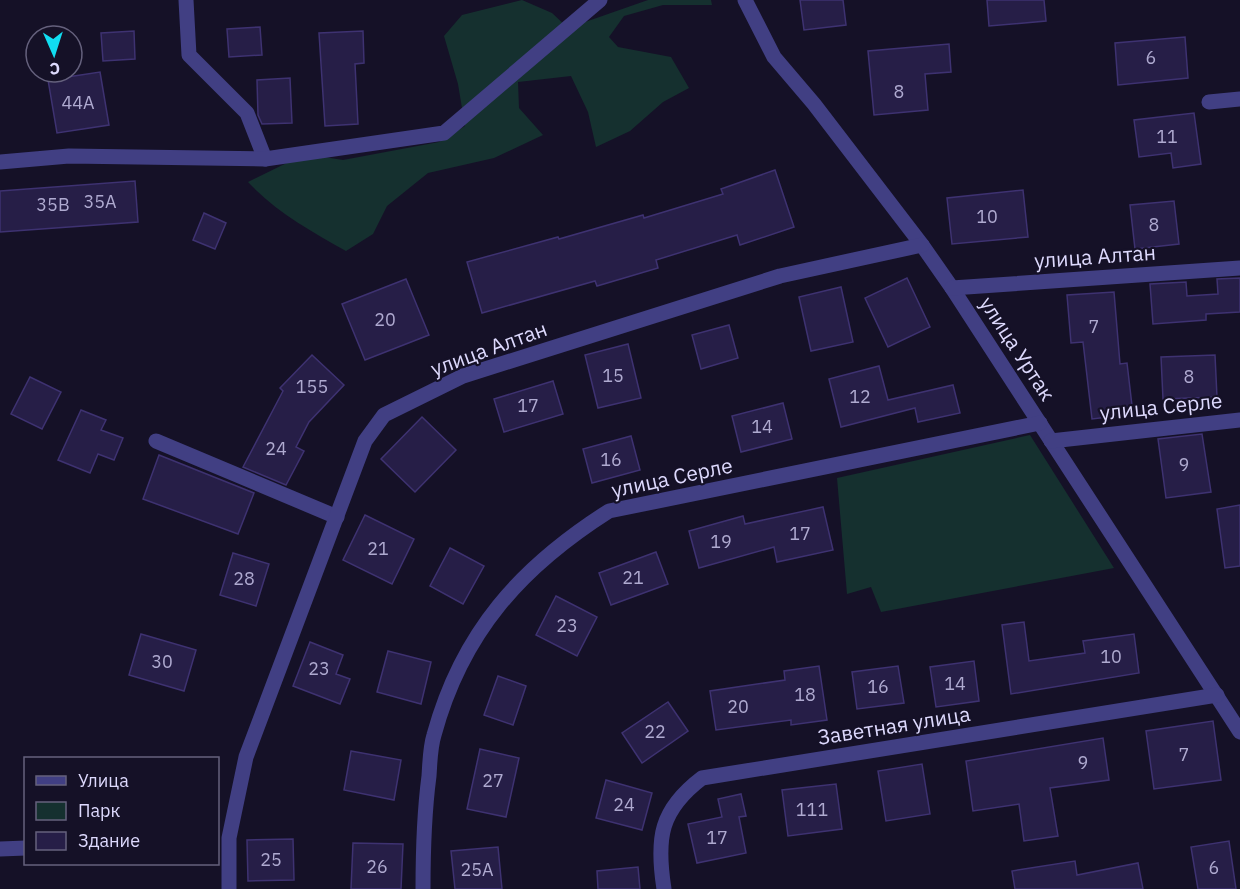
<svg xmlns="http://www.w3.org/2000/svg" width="1240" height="889" font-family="'IBM Plex Sans',sans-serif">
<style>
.green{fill:#15302f}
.building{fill:#261e47;stroke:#3e3271;stroke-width:1.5}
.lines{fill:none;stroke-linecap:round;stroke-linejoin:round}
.minor{stroke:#413f83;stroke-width:15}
.labels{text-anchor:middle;stroke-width:4.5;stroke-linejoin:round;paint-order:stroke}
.number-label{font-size:18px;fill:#afaad0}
.street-label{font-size:21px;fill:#ddd9fd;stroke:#151127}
</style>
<rect width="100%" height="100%" fill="#151127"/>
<g class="green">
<path d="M522,0L552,13L568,28L648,0H711L712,5H663L624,16L609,37L618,47L671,57L689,88L663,102L630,131L596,147L588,112L571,76L518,82L519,108L543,135L494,158L428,173L387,206L373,234L346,251C311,231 276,212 248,182L305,154L343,160L439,142L465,126L458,84L444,36L462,15Z"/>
<polygon points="1030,435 1114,568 881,612 871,587 847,594 837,478"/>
</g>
<g class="building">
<polygon points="800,0 843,0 846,25 804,30"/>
<polygon points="987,0 1044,0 1046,21 989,26"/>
<polygon points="260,27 262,55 229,57 227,29"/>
<polygon points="134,31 135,59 103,61 101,33"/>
<polygon points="363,31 364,63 355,64 358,124 325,126 319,33"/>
<polygon points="1185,37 1188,78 1118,85 1115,43"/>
<polygon points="949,44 951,72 925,74 928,110 874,115 868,51"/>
<polygon points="100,72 109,125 57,133 48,80"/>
<polygon points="290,78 292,123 262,124 258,115 257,80"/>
<polygon points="1194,113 1201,164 1173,168 1171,153 1139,157 1134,120"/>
<polygon points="775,170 794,227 740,245 737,235 656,260 658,268 597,286 595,281 482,313 467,262 558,237 559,239 643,215 644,218 723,194 721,189"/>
<polygon points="135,181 138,222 0,232 0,191"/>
<polygon points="1023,190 1028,237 952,244 947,198"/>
<polygon points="1174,201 1179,244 1135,249 1130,205"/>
<polygon points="204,213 226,223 215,249 193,240"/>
<polygon points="907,278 930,327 888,347 865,298"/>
<polygon points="1240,278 1240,312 1206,314 1206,320 1153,324 1150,284 1186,282 1187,296 1218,294 1217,279"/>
<polygon points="406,279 429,335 365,360 342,304"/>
<polygon points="841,287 853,342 811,351 799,297"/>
<polygon points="1114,292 1120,364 1127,363 1133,414 1092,419 1083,342 1071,343 1067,295"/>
<polygon points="729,325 738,358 701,369 692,335"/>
<polygon points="628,344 641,398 598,408 585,355"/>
<polygon points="312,355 344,385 309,422 296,447 304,451 286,485 243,467 283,391 280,388"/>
<polygon points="1215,355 1217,397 1163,399 1161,357"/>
<polygon points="879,366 888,400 953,385 960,413 918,422 915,408 841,427 829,379"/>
<polygon points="30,377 61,392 42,429 11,414"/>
<polygon points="553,381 563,414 504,432 494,399"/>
<polygon points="783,403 792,439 741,452 732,416"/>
<polygon points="81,410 106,420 101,430 123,438 114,460 98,454 90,473 58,460"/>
<polygon points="422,417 456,450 415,492 381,459"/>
<polygon points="1202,434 1211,492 1166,498 1158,439"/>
<polygon points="631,436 640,470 592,483 583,449"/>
<polygon points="159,455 254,493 238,534 143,499"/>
<polygon points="1240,505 1240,566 1225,568 1217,509"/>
<polygon points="823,507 833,550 777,562 774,547 699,568 689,531 743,516 745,524"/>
<polygon points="365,515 414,539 392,584 343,560"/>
<polygon points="450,548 484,566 463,604 430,586"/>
<polygon points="656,552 668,584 611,605 599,573"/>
<polygon points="233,553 269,564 256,606 220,595"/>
<polygon points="556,596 597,617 577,656 536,635"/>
<polygon points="1024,622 1029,661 1085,653 1083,641 1134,634 1139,673 1011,694 1002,625"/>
<polygon points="141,634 196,650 184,691 129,675"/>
<polygon points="310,642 343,655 336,674 350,679 340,704 293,686"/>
<polygon points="388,651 431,662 421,704 377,692"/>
<polygon points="974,661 979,701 936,707 930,667"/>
<polygon points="819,666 827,720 791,725 791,720 716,730 710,691 785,680 784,671"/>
<polygon points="898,666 904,703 857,709 852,672"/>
<polygon points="498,676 526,686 513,725 484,715"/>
<polygon points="668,702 688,731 642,763 622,733"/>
<polygon points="1213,721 1221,780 1154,789 1146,731"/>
<polygon points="1103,738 1109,780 1050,788 1058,836 1024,841 1019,804 973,811 966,761"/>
<polygon points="480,749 519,758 506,817 467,809"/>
<polygon points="351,751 401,760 394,800 344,790"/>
<polygon points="922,764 930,814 886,821 878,771"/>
<polygon points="606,780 652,793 642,830 596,818"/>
<polygon points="836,784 842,829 788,836 782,790"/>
<polygon points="741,794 746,816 739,817 746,853 697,863 688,824 722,817 718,799"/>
<polygon points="293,839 294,880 248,881 247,840"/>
<polygon points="1229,841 1236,889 1198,889 1191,847"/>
<polygon points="353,843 403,844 401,889 351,889"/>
<polygon points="498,847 502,889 455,889 451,851"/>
<polygon points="1075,861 1077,875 1138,863 1143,889 1015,889 1012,871"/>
<polygon points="638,867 640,889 598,889 597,871"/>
</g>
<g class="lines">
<g class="minor">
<polyline points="186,0 189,55 247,113 265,159"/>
<polyline points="745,0 774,57 814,104 922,245 952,288 1240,732"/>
<polyline points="1209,102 1240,99"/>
<polyline points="0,162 69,156 265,159 444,133 600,0"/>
<polyline points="952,288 1240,268"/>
<polyline points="156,441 337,517"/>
<polyline points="1051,441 1240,420"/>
<polyline points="0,849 26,848"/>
<polyline points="229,889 229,838 246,757 365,441 384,415 463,376 780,276 922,245"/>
<path d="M423,889C423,850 424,814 429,776C430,762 430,748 434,735C462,632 521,567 609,511L1040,423"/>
<path d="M664,889C656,838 660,810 702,778L1217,695"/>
</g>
</g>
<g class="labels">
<g class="number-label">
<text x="1151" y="64">6</text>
<text x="899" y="98">8</text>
<text x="78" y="109">44А</text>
<text x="1167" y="143">11</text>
<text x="100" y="208">35А</text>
<text x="53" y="211">35В</text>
<text x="987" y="223">10</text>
<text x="1154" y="231">8</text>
<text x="385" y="326">20</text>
<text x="1094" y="333">7</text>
<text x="613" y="382">15</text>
<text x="1189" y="383">8</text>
<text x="312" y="393">155</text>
<text x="860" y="403">12</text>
<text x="528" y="412">17</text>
<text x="762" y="433">14</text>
<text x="276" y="455">24</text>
<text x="611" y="466">16</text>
<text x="1184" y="471">9</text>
<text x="800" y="540">17</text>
<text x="721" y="548">19</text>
<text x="378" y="555">21</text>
<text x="633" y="584">21</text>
<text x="244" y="585">28</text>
<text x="567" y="632">23</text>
<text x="1111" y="663">10</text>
<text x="162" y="668">30</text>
<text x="319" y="675">23</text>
<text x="955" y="690">14</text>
<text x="878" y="693">16</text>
<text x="805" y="701">18</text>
<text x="738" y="713">20</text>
<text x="655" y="738">22</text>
<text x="1184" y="761">7</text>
<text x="1083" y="769">9</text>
<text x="493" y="787">27</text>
<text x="624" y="811">24</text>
<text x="812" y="816">111</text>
<text x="717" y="844">17</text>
<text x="271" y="866">25</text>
<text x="377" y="873">26</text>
<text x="1214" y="874">6</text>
<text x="477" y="876">25А</text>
</g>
<g class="street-label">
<text transform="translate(1095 257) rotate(-4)" y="7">улица Алтан</text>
<text transform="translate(489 349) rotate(-20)" y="7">улица Алтан</text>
<text transform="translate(1017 349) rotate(57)" y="7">улица Уртак</text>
<text transform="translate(1161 407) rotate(-6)" y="7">улица Серле</text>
<text transform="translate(672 478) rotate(-12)" y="7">улица Серле</text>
<text transform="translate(894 726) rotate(-9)" y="7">Заветная улица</text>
</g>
</g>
<rect x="24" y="757" width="195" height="108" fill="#151127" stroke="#65617d" stroke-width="1.5"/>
<rect x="36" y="776" width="30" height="9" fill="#413f83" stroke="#65617d" stroke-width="1.5"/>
<text x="78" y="787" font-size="18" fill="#ddd9fd">Улица</text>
<rect x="36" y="802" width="30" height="18" fill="#15302f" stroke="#65617d" stroke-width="1.5"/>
<text x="78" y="817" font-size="18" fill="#ddd9fd">Парк</text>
<rect x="36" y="832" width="30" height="18" fill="#261e47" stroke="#65617d" stroke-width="1.5"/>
<text x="78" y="847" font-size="18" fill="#ddd9fd">Здание</text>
<g transform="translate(54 54) rotate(177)"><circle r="28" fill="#151127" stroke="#65617d" stroke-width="1.5"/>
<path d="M0-4.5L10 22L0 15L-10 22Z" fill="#11ddf1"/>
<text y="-9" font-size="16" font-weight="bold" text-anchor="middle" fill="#ddd9fd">С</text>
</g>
</svg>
